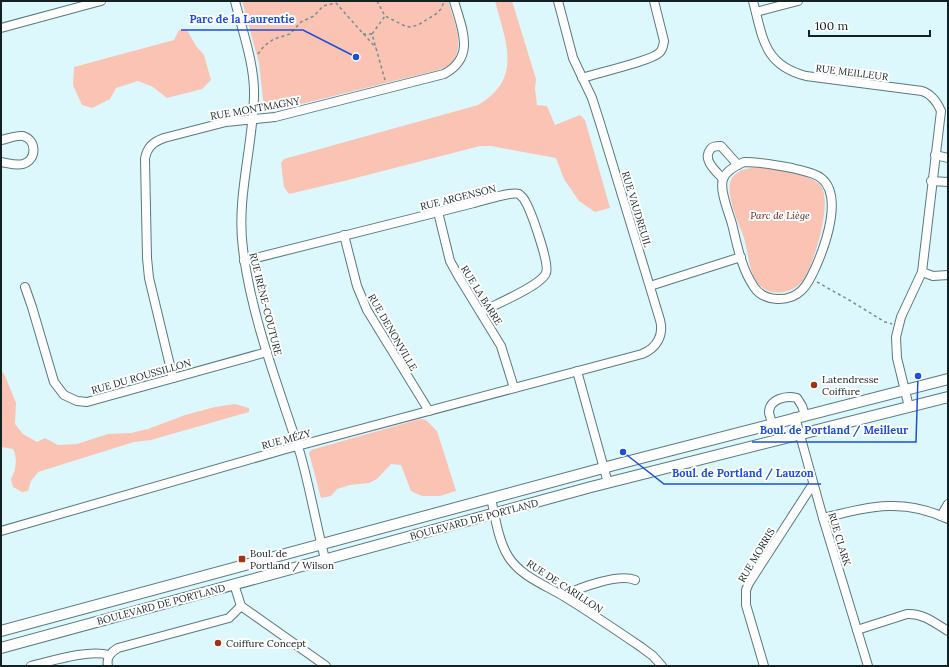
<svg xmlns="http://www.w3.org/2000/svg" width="949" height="667" font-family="Lora,serif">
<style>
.green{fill:#fac3b4}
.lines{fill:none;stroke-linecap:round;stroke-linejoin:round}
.minor-casing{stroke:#59797e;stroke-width:10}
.major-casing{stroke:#59797e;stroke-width:12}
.path{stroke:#788d90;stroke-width:1.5;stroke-dasharray:3 3;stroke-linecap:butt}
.minor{stroke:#fff;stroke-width:8}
.major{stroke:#fff;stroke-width:10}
.poi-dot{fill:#9d3617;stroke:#fff;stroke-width:1.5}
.labels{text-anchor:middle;stroke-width:4;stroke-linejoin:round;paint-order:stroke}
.street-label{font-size:10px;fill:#142123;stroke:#fff}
.park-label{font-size:10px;font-style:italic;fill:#5a1e0d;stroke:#fff}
.poi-label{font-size:10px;fill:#142123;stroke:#fff;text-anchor:start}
.leader{fill:none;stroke:#1d4ed8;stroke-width:1.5}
.callout-dot{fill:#1d4ed8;stroke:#fff;stroke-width:1.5}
.callout-label{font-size:11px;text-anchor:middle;font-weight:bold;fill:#1d4ed8;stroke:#fff;stroke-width:4;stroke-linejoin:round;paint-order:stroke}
</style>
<rect width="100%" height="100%" fill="#dcf8fd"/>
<g class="green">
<path d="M242,1H448C453,18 465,45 453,61C449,67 441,69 434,71L277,110C270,108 266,106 263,100L259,63Z"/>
<path d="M495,1H512L536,79L535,89L537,105L547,106L555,125L580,115L585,120L610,208L595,212L579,201L564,179L556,158L491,146H480L344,181L289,194L284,187L281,163L284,159L478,105C523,78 506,43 495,1Z"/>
<polygon points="179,30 187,30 196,46 204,55 211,80 202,89 167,98 153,87 138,81 116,88 110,99 92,108 82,105 73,85 74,67 174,40"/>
<path d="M759,167C775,170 809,173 820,185C834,200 814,264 803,280C798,287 791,291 783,292C774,294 765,291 758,284C749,274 748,251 744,238C739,224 732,210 730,195C729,189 729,183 732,178C738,169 750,168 759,167Z"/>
<path d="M1,370L5,376L16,403L15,424L23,434L37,442L45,438L58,445L77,444L108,434L131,433L148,429L185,415L215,407L235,404L249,408V412L151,440L134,442L38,472L31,481L28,491L22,492L13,487L11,479C16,470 18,459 13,449L1,447Z"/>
<polygon points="420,419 426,420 437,431 456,491 440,496 422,496 411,491 401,465 391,464 377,479 369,483 350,485 337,489 331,496 321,498 309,453 311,450"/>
</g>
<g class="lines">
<defs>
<g id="minor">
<path d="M235,1C242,30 255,65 254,96C253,146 236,199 243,249C251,317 279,388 300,453C310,488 316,524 325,559"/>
<path d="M753,1C763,39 764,65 806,76L922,91C932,94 937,102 941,111L922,272L901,317L896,337L897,358L909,407"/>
<polyline points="756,12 798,1"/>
<polyline points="1,28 101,1"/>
<path d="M582,78C597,73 651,61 659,53C663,50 663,46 664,41L654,1"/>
<path d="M1,140C7,139 16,135 23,136C37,140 37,160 23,164C16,166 8,163 1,162"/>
<polyline points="935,155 948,158"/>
<path d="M744,162C760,162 776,165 792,168C802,171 813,172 821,178C843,195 826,243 817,264C813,273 809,283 802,290C789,303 764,302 754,287C741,268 737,244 732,224C729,213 719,190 723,179C726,171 737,165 744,162Z"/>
<path d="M723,179C717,172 702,160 710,150C712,146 717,146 721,146L738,165"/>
<polyline points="931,181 948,182"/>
<polyline points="438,212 450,261 460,279 501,346 514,388"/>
<polyline points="344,235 357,286 367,310 429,411"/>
<path d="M244,261L474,203C483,201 511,191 519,194C521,196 524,198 525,201C531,211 550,264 546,273C541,286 494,305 481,312"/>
<polyline points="922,272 933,276 948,275"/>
<polyline points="650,286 741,257"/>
<polyline points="25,287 32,307 54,382 64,395 77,401 87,402 267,352"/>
<polyline points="577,371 608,483"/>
<path d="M173,378L149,278L147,258L145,159C147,147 153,142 164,138L226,122L275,117L444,74C476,57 462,29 454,1"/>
<polyline points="795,417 823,518 868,666"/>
<path d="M772,423C771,420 770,416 769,413C769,399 786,395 797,398L802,406L805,415"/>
<path d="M491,498C495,516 498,540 508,556C520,576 545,585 565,597C591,613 616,630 641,647L653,656L662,666"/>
<polyline points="941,516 948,504"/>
<path d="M823,518C869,507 902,497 948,519"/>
<path d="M1,531L286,449L642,354C657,348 664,335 660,320L600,123L592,98L573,58L558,1"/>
<polyline points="234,584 241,606 326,666"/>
<path d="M564,596C578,588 619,573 635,580"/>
<path d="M857,630L907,614C923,613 935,623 948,631"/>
<path d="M31,666C52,661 89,649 109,655"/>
<path d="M108,666C106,657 111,652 118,648L229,618L241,606"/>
<polyline points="764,666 746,605 746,590 749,583 813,484"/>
</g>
<g id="major">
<polyline points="1,631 618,464 948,379"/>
<polyline points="1,648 591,487 948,397"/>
</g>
</defs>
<use href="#minor" class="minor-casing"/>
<use href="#major" class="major-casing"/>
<g class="path">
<polyline points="377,1 385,16 405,26 410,27 418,25 436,14 441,9 443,4 446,3"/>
<polyline points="363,34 372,34"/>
<polyline points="258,54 264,46 274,39 290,34 301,22 314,16 323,6 336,3 376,48"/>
<polyline points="385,80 372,34 385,16"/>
<polyline points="817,282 849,300 885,322 892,324"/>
</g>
<use href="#minor" class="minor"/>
<use href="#major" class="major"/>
</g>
<g class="poi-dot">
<circle cx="814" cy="385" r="4"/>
<rect x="238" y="555" width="8" height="8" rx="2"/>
<circle cx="218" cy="643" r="4"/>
</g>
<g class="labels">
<g class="street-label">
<text transform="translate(852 72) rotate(7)" y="4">RUE MEILLEUR</text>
<text transform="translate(255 108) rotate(-10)" y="4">RUE MONTMAGNY</text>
<text transform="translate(458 197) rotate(-14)" y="4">RUE ARGENSON</text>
<text transform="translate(637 209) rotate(73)" y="4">RUE VAUDREUIL</text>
<text transform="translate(482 295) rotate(58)" y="4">RUE LA BARRE</text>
<text transform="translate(266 304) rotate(76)" y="4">RUE IRÈNE-COUTURE</text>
<text transform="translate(393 332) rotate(60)" y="4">RUE DENONVILLE</text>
<text transform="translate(141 376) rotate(-16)" y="4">RUE DU ROUSSILLON</text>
<text transform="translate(286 439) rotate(-15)" y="4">RUE MÉZY</text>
<text transform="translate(474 519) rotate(-15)" y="4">BOULEVARD DE PORTLAND</text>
<text transform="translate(840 539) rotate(73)" y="4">RUE CLARK</text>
<text transform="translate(756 555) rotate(-59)" y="4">RUE MORRIS</text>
<text transform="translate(565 586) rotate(33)" y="4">RUE DE CARILLON</text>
<text transform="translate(161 604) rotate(-15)" y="4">BOULEVARD DE PORTLAND</text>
</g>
<g class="park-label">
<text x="780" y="219">Parc de Liège</text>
</g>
<g class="poi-label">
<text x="822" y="383">Latendresse<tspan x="822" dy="12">Coiffure</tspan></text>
<text x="250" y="557">Boul. de<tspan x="250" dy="12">Portland / Wilson</tspan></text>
<text x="226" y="647">Coiffure Concept</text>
</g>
</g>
<path class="leader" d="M356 57L303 30H181M918 376L916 442H752M623 452L664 484H821"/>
<g class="callout-dot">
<circle cx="356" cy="57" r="4"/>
<circle cx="918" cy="376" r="4"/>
<circle cx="623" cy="452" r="4"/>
</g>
<g class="callout-label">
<text x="242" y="23">Parc de la Laurentie</text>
<text x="834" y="434">Boul. de Portland / Meilleur</text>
<text x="743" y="477">Boul. de Portland / Lauzon</text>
</g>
<rect width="949" height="667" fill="none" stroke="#142123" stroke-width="4"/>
<path d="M809 30v6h121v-6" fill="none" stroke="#142123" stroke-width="2"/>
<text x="815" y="30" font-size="12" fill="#142123" stroke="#ffffff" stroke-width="3" paint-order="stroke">100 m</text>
</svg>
